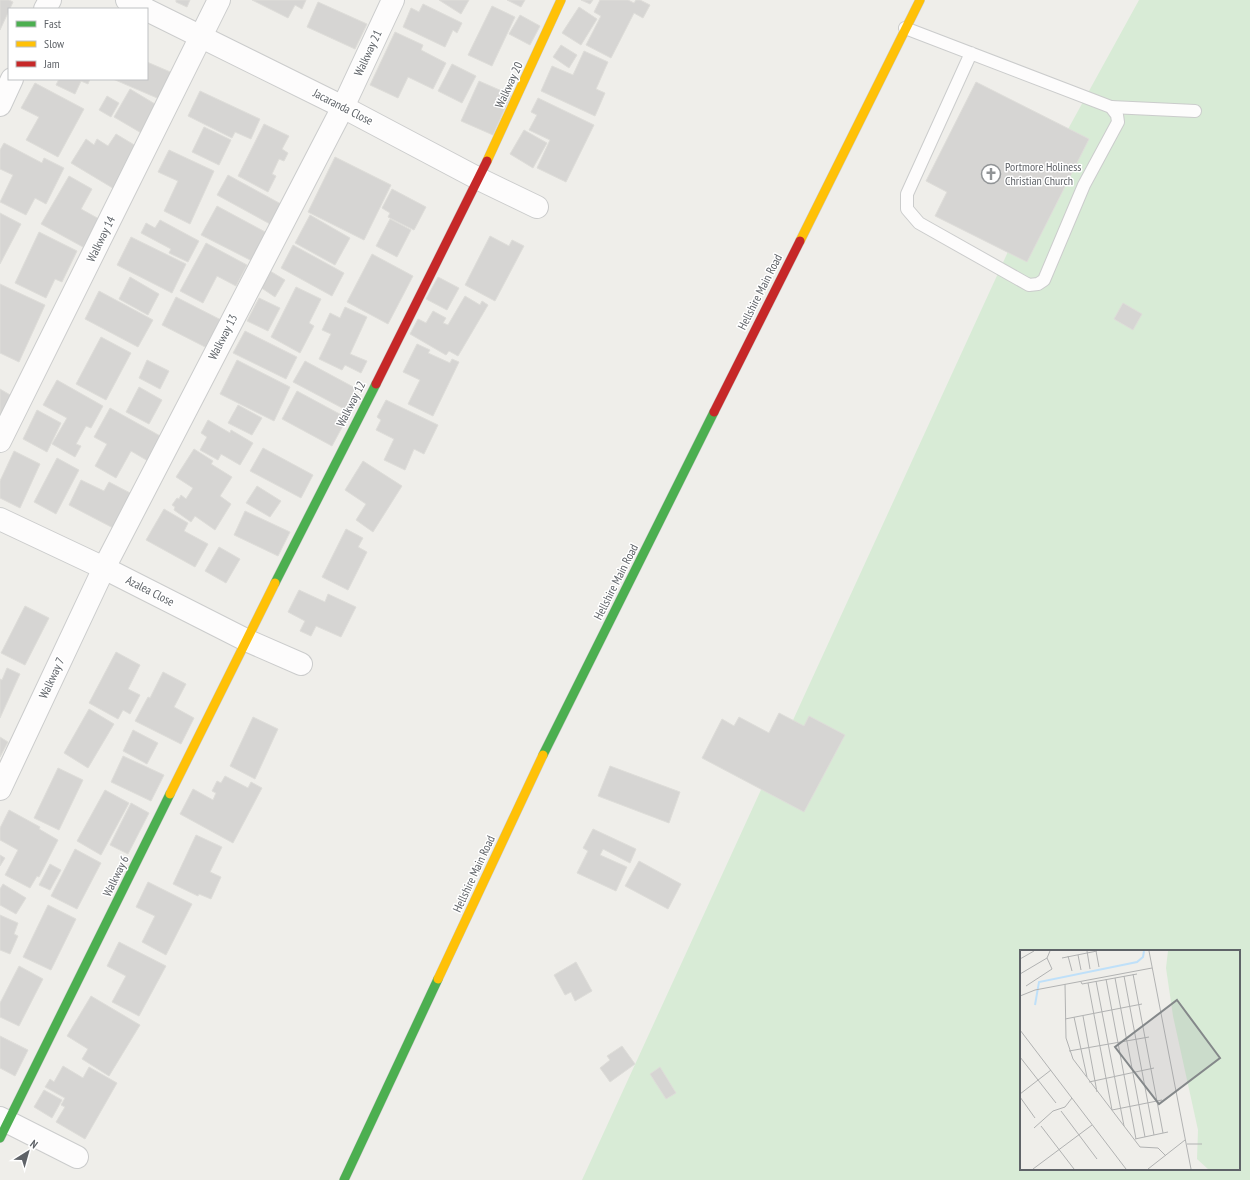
<svg xmlns="http://www.w3.org/2000/svg" width="1250" height="1180" font-family="'PT Sans Narrow',sans-serif">
<style>
.green{fill:#d8ebd6;fill-rule:evenodd}
.building{fill:#d6d5d3;stroke:#deddd9}
.lines{fill:none;stroke-linecap:round;stroke-linejoin:round}
.lane-casing{stroke:#cbcccc;stroke-width:14}
.street-casing{stroke:#cbcccc;stroke-width:24}
.fast-casing{stroke:#cacacb;stroke-width:10}
.slow-casing{stroke:#cacacb;stroke-width:10}
.jam-casing{stroke:#cacacb;stroke-width:10}
.lane{stroke:#fdfcfc;stroke-width:12}
.street{stroke:#fdfcfc;stroke-width:22}
.fast{stroke:#4caf50;stroke-width:9}
.slow{stroke:#ffc107;stroke-width:9}
.jam{stroke:#c62828;stroke-width:9}
.labels{text-anchor:middle;stroke-width:3;stroke-linejoin:round;paint-order:stroke}
.street-label{font-size:12px;fill:#5f6368;stroke:#fff}
.poi-label{font-size:12px;fill:#5f6368;stroke:#fff;text-anchor:start}
.inset-river{fill:none;stroke:#bfe0f9;stroke-width:2}
.inset-road{fill:none;stroke:#b1b2b2;stroke-width:1}
.view{fill:#84888a;fill-opacity:0.15;stroke:#84888a;stroke-width:2}
.inset-edge{fill:none;stroke:#5f6368;stroke-width:2}
</style>
<rect width="100%" height="100%" fill="#efeeea"/>
<path class="green" d="M1139,0H1250V1180H582L1045,171ZM1021,951H1239V1169H1021Z"/>
<g class="building">
<polygon points="0,0 9,0 13,2 0,30"/>
<polygon points="176,0 190,0 187,7 176,2"/>
<polygon points="252,0 306,0 302,9 295,5 288,18"/>
<polygon points="439,0 469,0 461,14"/>
<polygon points="507,0 525,0 521,7"/>
<polygon points="581,0 593,0 590,4"/>
<polygon points="600,0 628,0 634,3 636,0 640,0 650,5 643,18 634,13 611,58 586,45 601,16 594,12"/>
<polygon points="318,2 367,24 355,49 307,27"/>
<polygon points="423,4 462,23 457,33 453,30 445,47 403,27 411,8 419,12"/>
<polygon points="492,6 515,17 492,66 468,55"/>
<polygon points="579,7 597,19 581,45 562,33"/>
<polygon points="520,15 540,26 530,45 509,34"/>
<polygon points="395,32 423,45 421,50 446,63 433,89 408,77 398,98 370,85"/>
<polygon points="561,45 577,55 569,68 553,57"/>
<polygon points="584,51 608,62 596,89 605,93 595,116 541,91 552,66 573,75"/>
<polygon points="147,62 175,74 164,101 113,79 147,79"/>
<polygon points="452,64 476,76 462,103 438,91"/>
<polygon points="59,79 90,79 88,84 81,81 75,94 56,85"/>
<polygon points="479,81 511,95 493,135 461,121"/>
<polygon points="976,82 1089,139 1027,262 935,216 947,192 926,181"/>
<polygon points="35,83 84,109 58,157 26,140 39,117 21,108"/>
<polygon points="130,89 160,107 143,134 114,117"/>
<polygon points="200,91 260,119 251,139 235,132 232,138 188,116"/>
<polygon points="107,96 119,103 111,117 99,110"/>
<polygon points="538,98 594,125 566,182 537,168 550,140 529,130 537,115 531,112"/>
<polygon points="264,124 289,136 282,149 288,153 284,161 279,159 272,174 276,176 268,192 238,176"/>
<polygon points="204,127 231,140 219,165 192,152"/>
<polygon points="524,130 547,143 533,168 510,154"/>
<polygon points="116,134 141,149 116,190 71,163 86,139 94,145 97,139 108,146"/>
<polygon points="4,143 42,163 44,158 64,168 46,204 35,198 26,215 0,202 13,175 0,169 0,150"/>
<polygon points="169,150 214,171 190,224 164,211 178,181 158,172"/>
<polygon points="335,157 391,185 364,240 308,212"/>
<polygon points="228,175 281,204 270,224 217,195"/>
<polygon points="69,176 92,189 81,209 99,219 83,247 41,224"/>
<polygon points="392,189 426,207 414,230 388,217 390,213 382,208"/>
<polygon points="217,206 269,234 254,262 201,235"/>
<polygon points="0,213 21,224 0,264"/>
<polygon points="310,215 350,238 335,265 295,243"/>
<polygon points="390,219 411,230 397,257 376,246"/>
<polygon points="160,220 199,241 188,262 169,253 171,249 141,233 146,223 155,228"/>
<polygon points="39,232 77,251 62,282 55,279 46,298 15,283"/>
<polygon points="490,236 509,246 512,240 524,246 495,301 465,285"/>
<polygon points="131,237 186,264 172,293 117,265"/>
<polygon points="206,243 247,265 236,286 217,276 203,303 180,291"/>
<polygon points="293,245 344,273 332,296 281,268"/>
<polygon points="372,254 413,276 388,324 347,302"/>
<polygon points="270,271 285,280 275,297 260,287"/>
<polygon points="130,277 159,294 148,315 119,299"/>
<polygon points="438,277 459,288 447,310 426,299"/>
<polygon points="0,284 45,305 19,362 0,353"/>
<polygon points="296,287 321,299 309,323 314,326 300,353 271,337"/>
<polygon points="99,291 153,320 138,347 85,319"/>
<polygon points="465,296 480,305 482,301 488,305 458,356 449,351 446,355 410,334 418,319 426,323 433,311 446,318 443,323 448,325"/>
<polygon points="176,297 225,322 211,350 162,325"/>
<polygon points="259,298 280,308 268,331 247,321"/>
<polygon points="1123,303 1142,314 1133,330 1114,319"/>
<polygon points="345,307 367,317 350,354 367,361 361,373 345,365 342,370 319,359 331,334 322,330 330,313 340,318"/>
<polygon points="245,331 297,357 286,379 233,353"/>
<polygon points="101,337 131,353 106,400 76,384"/>
<polygon points="417,344 430,350 428,353 450,363 452,359 459,362 433,416 408,404 420,380 403,372"/>
<polygon points="147,360 169,371 160,389 139,378"/>
<polygon points="237,360 290,387 274,421 220,394"/>
<polygon points="305,361 357,389 346,410 293,382"/>
<polygon points="57,380 103,406 91,428 86,426 76,444 81,446 75,457 52,444 67,418 43,405"/>
<polygon points="139,387 162,400 149,424 126,412"/>
<polygon points="0,389 12,396 0,418"/>
<polygon points="297,391 347,418 332,446 282,419"/>
<polygon points="386,400 438,425 424,454 414,449 405,470 384,460 394,439 376,430 381,420 377,417"/>
<polygon points="238,405 262,418 252,435 228,423"/>
<polygon points="110,408 162,437 148,461 131,451 116,478 95,466 107,444 94,437"/>
<polygon points="37,410 61,423 47,452 23,439"/>
<polygon points="208,420 230,433 231,430 253,443 240,465 221,454 218,460 200,450 207,437 201,433"/>
<polygon points="263,448 313,475 301,498 250,471"/>
<polygon points="194,449 213,461 211,464 232,477 220,496 231,504 215,530 195,516 191,522 174,510 175,507 172,505 177,498 179,499 181,495 186,499 193,488 176,477"/>
<polygon points="14,451 40,464 20,508 0,498 0,481"/>
<polygon points="57,458 79,470 56,514 34,502"/>
<polygon points="363,461 402,486 373,532 356,520 366,504 345,490"/>
<polygon points="81,480 104,491 109,482 134,495 117,530 69,505"/>
<polygon points="257,486 281,501 270,517 246,503"/>
<polygon points="164,509 188,523 184,531 208,544 195,567 146,540"/>
<polygon points="245,511 290,532 278,556 234,535"/>
<polygon points="346,529 363,538 358,547 367,552 348,590 322,577"/>
<polygon points="219,547 240,559 226,583 205,571"/>
<polygon points="299,590 325,602 328,594 356,607 341,637 316,626 311,636 300,631 305,621 288,612"/>
<polygon points="25,606 49,618 25,665 1,653"/>
<polygon points="116,652 140,665 128,689 140,695 130,714 123,710 118,719 89,703"/>
<polygon points="7,668 20,674 0,718 0,679 2,680"/>
<polygon points="163,672 186,684 174,707 194,718 181,744 135,721 148,697 150,698"/>
<polygon points="89,709 114,724 88,768 64,753"/>
<polygon points="779,713 804,726 809,716 845,735 804,812 702,758 722,719 734,726 739,717 769,733"/>
<polygon points="253,717 278,729 255,779 230,766"/>
<polygon points="133,730 158,743 147,764 123,751"/>
<polygon points="0,737 8,742 0,757"/>
<polygon points="123,756 164,775 151,801 111,782"/>
<polygon points="610,766 680,792 669,823 598,796"/>
<polygon points="58,768 83,780 59,830 34,818"/>
<polygon points="225,776 248,788 251,782 262,788 233,843 180,814 193,789 213,800 216,793 212,791 217,781 221,783"/>
<polygon points="105,790 129,803 101,855 77,841"/>
<polygon points="131,803 149,813 128,854 110,845"/>
<polygon points="9,810 40,827 39,829 58,840 39,877 37,876 30,888 5,875 18,850 0,840 0,828"/>
<polygon points="593,829 636,849 630,863 603,849 600,855 627,867 616,891 577,873 588,851 583,848"/>
<polygon points="196,835 222,847 210,872 221,877 211,899 199,894 198,896 173,884"/>
<polygon points="75,849 101,863 77,909 51,896"/>
<polygon points="0,855 5,858 0,866"/>
<polygon points="639,861 681,884 668,909 625,886"/>
<polygon points="50,864 61,870 50,890 39,885"/>
<polygon points="148,882 192,904 166,955 142,942 155,916 136,907"/>
<polygon points="3,884 26,898 16,914 0,905 0,889"/>
<polygon points="48,905 76,919 51,970 23,957"/>
<polygon points="0,915 18,923 14,934 18,936 10,954 0,950"/>
<polygon points="119,942 166,966 139,1016 112,1002 126,976 107,966"/>
<polygon points="576,962 592,991 575,1001 571,992 565,995 554,975"/>
<polygon points="19,966 43,979 19,1026 0,1017 0,1003"/>
<polygon points="91,996 140,1025 109,1076 82,1059 88,1049 67,1036"/>
<polygon points="0,1036 28,1050 15,1076 0,1068"/>
<polygon points="622,1046 635,1064 610,1082 600,1068 610,1060 607,1056"/>
<polygon points="63,1066 83,1078 89,1067 117,1083 85,1139 56,1122 65,1107 61,1105 65,1098 45,1087 50,1079 54,1082"/>
<polygon points="660,1067 676,1093 666,1099 650,1074"/>
<polygon points="44,1090 62,1100 52,1118 34,1107"/>
</g>
<g class="lines">
<defs>
<g id="lane">
<polyline points="905,28 1111,107 1117,115 1118,122 1084,185 1044,280 1038,284 1029,285 919,223 907,209 907,194 971,53"/>
<polyline points="1111,107 1195,111"/>
</g>
<g id="street">
<polyline points="127,0 145,9"/>
<polyline points="45,9 50,0"/>
<polyline points="147,10 343,107 479,179 537,207"/>
<polyline points="0,105 12,79"/>
<polyline points="0,441 219,0"/>
<polyline points="0,519 104,568 246,640 301,664"/>
<polyline points="0,789 104,568 343,107 393,0"/>
<polyline points="0,1118 77,1157"/>
</g>
<g id="fast">
<polyline points="275,583 376,384"/>
<polyline points="543,755 714,412"/>
<polyline points="0,1138 170,794"/>
<polyline points="344,1180 438,979"/>
</g>
<g id="slow">
<polyline points="487,161 561,0"/>
<polyline points="800,241 920,0"/>
<polyline points="170,794 275,583"/>
<polyline points="438,979 543,755"/>
</g>
<g id="jam">
<polyline points="376,384 487,161"/>
<polyline points="714,412 800,241"/>
</g>
</defs>
<use href="#lane" class="lane-casing"/>
<use href="#street" class="street-casing"/>
<use href="#fast" class="fast-casing"/>
<use href="#slow" class="slow-casing"/>
<use href="#jam" class="jam-casing"/>
<use href="#lane" class="lane"/>
<use href="#street" class="street"/>
<use href="#fast" class="fast"/>
<use href="#slow" class="slow"/>
<use href="#jam" class="jam"/>
</g>
<defs>
<symbol id="church-ring" viewBox="-11 -11 22 22"><circle r="9.5" fill="#fff" stroke="#919496" stroke-width="1.5"/><path d="M-1.2-6h2.4v3.5h3.3v2.4h-3.3V6h-2.4V-.1h-3.3v-2.4h3.3Z" fill="#919496"/></symbol>
</defs>
<g fill-rule="evenodd">
<use href="#church-ring" x="980" y="163" width="22" height="22"/>
</g>
<g class="labels">
<g class="street-label">
<text transform="translate(368 53) rotate(-65)" y="4">Walkway 21</text>
<text transform="translate(509 85) rotate(-65)" y="4">Walkway 20</text>
<text transform="translate(343 107) rotate(27)" y="4">Jacaranda Close</text>
<text transform="translate(101 239) rotate(-64)" y="4">Walkway 14</text>
<text transform="translate(760 292) rotate(-63)" y="4">Hellshire Main Road</text>
<text transform="translate(223 337) rotate(-63)" y="4">Walkway 13</text>
<text transform="translate(351 404) rotate(-63)" y="4">Walkway 12</text>
<text transform="translate(616 582) rotate(-63)" y="4">Hellshire Main Road</text>
<text transform="translate(150 591) rotate(27)" y="4">Azalea Close</text>
<text transform="translate(52 678) rotate(-65)" y="4">Walkway 7</text>
<text transform="translate(474 874) rotate(-65)" y="4">Hellshire Main Road</text>
<text transform="translate(116 876) rotate(-64)" y="4">Walkway 6</text>
</g>
<g class="poi-label">
<text x="1005" y="171">Portmore Holiness<tspan x="1005" dy="14">Christian Church</tspan></text>
</g>
</g>
<g transform="translate(1020 950)">
<rect width="220" height="220" fill="#efeeea"/>
<path d="M148,1H220V219H188L177,209L178,180L153,66L146,18Z" fill="#d8ebd6"/>
<path class="inset-river" d="M15,55L19,32L117,12L123,7L124,1"/>
<path class="inset-road" d="M67,1L70,19M76,1L79,17M129,1L171,219M58,5L61,20M48,6L52,21M42,8L77,1M0,9L14,1M0,24L27,8L30,1M113,24L143,183M104,26L134,185M95,28L125,187M86,29L116,189M76,31L104,176M61,32L62,34L117,24M68,33L92,160L142,150M45,34L46,88L53,109L120,197L138,198L146,206M6,36L32,19L27,8M0,46L15,40L132,18M63,66L77,142M54,67L67,127M45,69L122,54M0,80L106,219M49,101L129,87M0,107L36,153M69,132L134,118M0,144L31,120M0,147L15,168M41,161L77,209M21,176L54,219M14,178L33,161L45,157L52,148M115,189L148,182M167,194H182M13,219L72,175M128,219L165,190"/>
<path class="view" d="M157,50L200,108L139,154L95,97Z"/>
<rect width="220" height="220" class="inset-edge"/>
</g>
<rect x="8" y="8" width="140" height="72" fill="#ffffff" stroke="#bfc1c3"/>
<rect x="16" y="21" width="20" height="6" fill="#4caf50" stroke="#bfc1c3"/>
<text x="44" y="28" font-size="12" fill="#5f6368">Fast</text>
<rect x="16" y="41" width="20" height="6" fill="#ffc107" stroke="#bfc1c3"/>
<text x="44" y="48" font-size="12" fill="#5f6368">Slow</text>
<rect x="16" y="61" width="20" height="6" fill="#c62828" stroke="#bfc1c3"/>
<text x="44" y="68" font-size="12" fill="#5f6368">Jam</text>
<g transform="translate(28 1152) rotate(37)" stroke="#ffffff" stroke-width="3" paint-order="stroke">
<path d="M0-3L7 15L0 10L-7 15Z" fill="#5f6368"/>
<text y="-6" font-size="11" font-weight="bold" text-anchor="middle" fill="#5f6368">N</text>
</g>
</svg>
